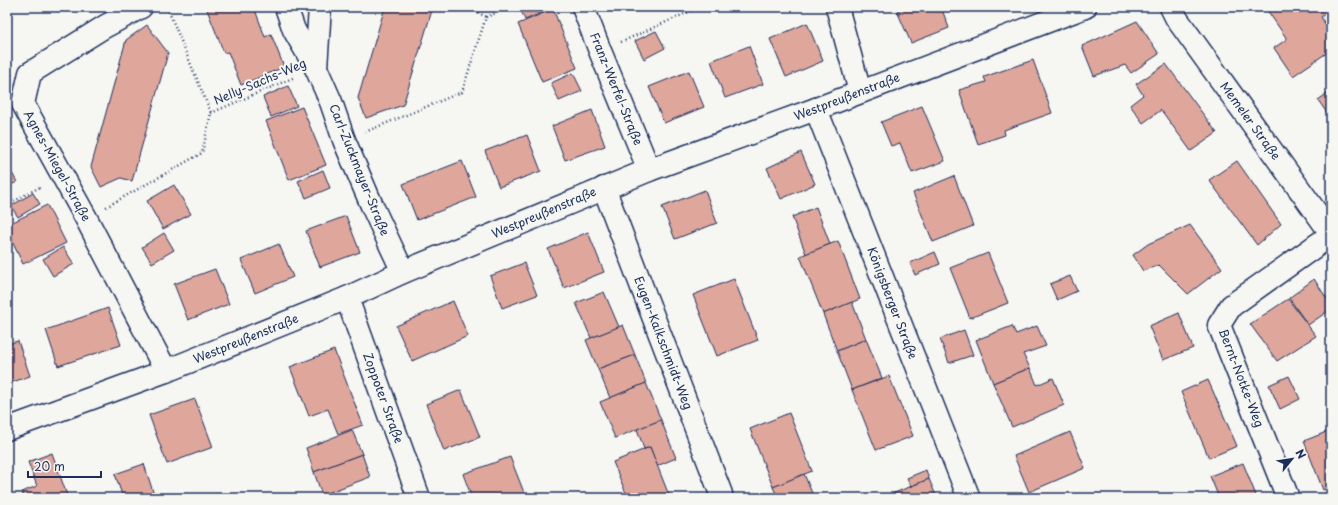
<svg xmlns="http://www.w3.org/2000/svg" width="1338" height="505" font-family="'Playpen Sans',sans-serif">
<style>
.building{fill:#dfa69b;stroke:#1b2f5e}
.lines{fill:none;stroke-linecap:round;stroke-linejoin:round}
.minor-casing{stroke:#1b2f5e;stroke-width:25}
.path{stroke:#1b2f5e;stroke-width:2.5;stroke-dasharray:1 3;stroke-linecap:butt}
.minor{stroke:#f6f6f2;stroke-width:22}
.labels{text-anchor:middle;stroke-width:4;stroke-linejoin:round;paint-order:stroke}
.street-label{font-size:12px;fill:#1b2f5e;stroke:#f6f6f2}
</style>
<rect width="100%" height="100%" fill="#f6f6f2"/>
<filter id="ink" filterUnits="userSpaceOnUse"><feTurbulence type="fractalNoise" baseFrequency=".025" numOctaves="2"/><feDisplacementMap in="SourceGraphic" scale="8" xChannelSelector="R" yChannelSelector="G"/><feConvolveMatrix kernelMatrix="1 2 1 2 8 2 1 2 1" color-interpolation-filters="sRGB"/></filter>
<g filter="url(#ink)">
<g class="building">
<polygon points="206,7 254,7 265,37 271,34 284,67 241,85 228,52 224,53"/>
<polygon points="385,7 433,7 403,105 366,118 358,98"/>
<polygon points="522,7 549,7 550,9 525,20 520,8"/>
<polygon points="906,7 941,7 949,28 911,43 897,11"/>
<polygon points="1265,7 1331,7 1331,10 1321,17 1331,33 1331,50 1293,76 1274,48 1287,39"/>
<polygon points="553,9 577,68 542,82 518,24"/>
<polygon points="1137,21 1159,54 1131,73 1125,65 1094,76 1082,46"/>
<polygon points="807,23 823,61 786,77 770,39"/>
<polygon points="147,25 168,53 148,124 132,181 121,178 101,187 91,167 126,40"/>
<polygon points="656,31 665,48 644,59 635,41"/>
<polygon points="749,46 763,84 725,98 711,61"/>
<polygon points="1033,60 1052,113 1004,130 1005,135 978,144 959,90 986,82 984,77"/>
<polygon points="1166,64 1217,133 1191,151 1161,110 1143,123 1130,105 1143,95 1136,84"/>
<polygon points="689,71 704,107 664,123 649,87"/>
<polygon points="573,73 582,91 559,101 551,83"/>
<polygon points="288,86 297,106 271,117 263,97"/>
<polygon points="1331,91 1331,119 1318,100"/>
<polygon points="922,106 945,161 912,173 900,143 891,146 881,122"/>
<polygon points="302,107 326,165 289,180 266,121"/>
<polygon points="592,110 605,146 565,160 552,126"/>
<polygon points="527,135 541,171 499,187 485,151"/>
<polygon points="801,152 815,184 781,199 767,168"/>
<polygon points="462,161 476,197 417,220 403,184"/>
<polygon points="1237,161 1281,224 1257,245 1209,180"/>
<polygon points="7,164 17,182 7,187"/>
<polygon points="323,170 330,188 306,198 298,181"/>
<polygon points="954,176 973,226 933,242 913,193"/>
<polygon points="174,185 191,214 163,229 147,201"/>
<polygon points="705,190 717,223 675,239 662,207"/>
<polygon points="33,193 40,204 18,217 11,206"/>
<polygon points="47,205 66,243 23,264 7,231 7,225"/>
<polygon points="816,207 830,244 806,254 792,217"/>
<polygon points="346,216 360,252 320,267 306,231"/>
<polygon points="1190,225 1222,268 1188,294 1159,265 1143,271 1133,255 1148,244"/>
<polygon points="588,232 604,272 564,288 548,249"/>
<polygon points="164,233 174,250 152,263 142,247"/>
<polygon points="838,241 860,299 823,314 800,256"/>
<polygon points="279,244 293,277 255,293 241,260"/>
<polygon points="63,247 74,264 53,276 43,259"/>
<polygon points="935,252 940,264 915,275 910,263"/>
<polygon points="988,253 1008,303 970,318 950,268"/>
<polygon points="524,263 537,295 502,308 490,276"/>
<polygon points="215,269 229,304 188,320 174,284"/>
<polygon points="1070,276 1077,291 1057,300 1050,284"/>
<polygon points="734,279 758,340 717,356 693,295"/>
<polygon points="1314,279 1331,305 1331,309 1308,325 1289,298"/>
<polygon points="604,292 619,327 591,338 576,303"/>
<polygon points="1288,299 1316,336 1277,361 1250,324"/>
<polygon points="453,301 468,336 412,361 396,326"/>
<polygon points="852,302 866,339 837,351 823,314"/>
<polygon points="108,308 121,345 58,366 46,330"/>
<polygon points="1179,313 1193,348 1163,360 1149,326"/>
<polygon points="623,325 635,355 598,369 586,340"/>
<polygon points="1012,326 1016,334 1037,326 1046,346 1023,354 1030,368 993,383 976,340"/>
<polygon points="964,330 973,355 949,363 940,339"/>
<polygon points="866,339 882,378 852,390 837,351"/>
<polygon points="18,341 30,376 7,384 7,344"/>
<polygon points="334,350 363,425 338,434 328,409 309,416 290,367"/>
<polygon points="635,355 646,383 610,398 598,369"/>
<polygon points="1030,368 1037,385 1053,378 1064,405 1012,427 993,383"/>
<polygon points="889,376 913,436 876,450 852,390"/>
<polygon points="1289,376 1300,399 1280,409 1269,385"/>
<polygon points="1208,380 1237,446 1209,458 1181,392"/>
<polygon points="646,383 661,420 615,438 600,402"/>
<polygon points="461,390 480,437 444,451 426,404"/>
<polygon points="195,399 213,447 167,464 149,415"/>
<polygon points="789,413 812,471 773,487 750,429"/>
<polygon points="661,420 676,458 657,466 650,447 644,449 637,429"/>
<polygon points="352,430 362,454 314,472 306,448"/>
<polygon points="1331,430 1331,495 1328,488 1323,490 1304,441"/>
<polygon points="1070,432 1085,468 1029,492 1014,456"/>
<polygon points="650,447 670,498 628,498 613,462"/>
<polygon points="52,453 68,498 24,498 22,492 37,486 28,462"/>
<polygon points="362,454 370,477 322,495 314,472"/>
<polygon points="510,457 525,495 517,498 472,498 463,474"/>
<polygon points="1243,463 1257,498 1219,498 1210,476"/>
<polygon points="144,464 155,498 123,498 115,474"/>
<polygon points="926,470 929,479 911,486 907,478"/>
<polygon points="804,474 814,498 778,498 773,487"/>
<polygon points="929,479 937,498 888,498 887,496"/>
</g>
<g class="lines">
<defs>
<g id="minor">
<polyline points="141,7 104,27 30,73 23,104 86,218 166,371"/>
<polyline points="286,7 294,30 316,68"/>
<polyline points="320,7 316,68 331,102 344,140 373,208 403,272"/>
<polyline points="583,7 600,51 649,170"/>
<polyline points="837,7 860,92"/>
<polyline points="1171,7 1177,19 1331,233"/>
<polyline points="816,109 969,498"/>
<polyline points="604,188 721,494 720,498"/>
<polyline points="347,298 419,498"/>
<polyline points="7,429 166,371 347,298 403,272 649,170 816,109 1085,7"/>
<polyline points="1288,498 1219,325 1231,306 1331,235"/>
</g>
</defs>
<use href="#minor" class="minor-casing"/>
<g class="path">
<polyline points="486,17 511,7"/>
<polyline points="621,42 700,7"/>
<polyline points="211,113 295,77"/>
<polyline points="365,132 462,92 486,17 469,7"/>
<polyline points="7,205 42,186"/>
<polyline points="106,207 202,153 211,113 167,7"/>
</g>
<use href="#minor" class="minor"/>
</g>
</g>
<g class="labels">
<g class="street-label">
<text transform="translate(260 82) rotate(-23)" y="4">Nelly-Sachs-Weg</text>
<text transform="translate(616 89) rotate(68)" y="4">Franz-Werfel-Straße</text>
<text transform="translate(847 97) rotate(-21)" y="4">Westpreußenstraße</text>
<text transform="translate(1250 121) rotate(54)" y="4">Memeler Straße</text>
<text transform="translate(57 166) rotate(61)" y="4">Agnes-Miegel-Straße</text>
<text transform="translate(359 170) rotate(68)" y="4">Carl-Zuckmayer-Straße</text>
<text transform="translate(544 213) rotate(-23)" y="4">Westpreußenstraße</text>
<text transform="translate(892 303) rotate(69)" y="4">Königsberger Straße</text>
<text transform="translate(246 339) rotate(-22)" y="4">Westpreußenstraße</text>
<text transform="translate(663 343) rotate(69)" y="4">Eugen-Kalkschmidt-Weg</text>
<text transform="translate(1241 378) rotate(69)" y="4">Bernt-Notke-Weg</text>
<text transform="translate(383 398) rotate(70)" y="4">Zoppoter Straße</text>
</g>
</g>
<rect width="1338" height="505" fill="none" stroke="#f6f6f2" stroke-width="24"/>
<rect x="12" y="12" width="1314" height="481" fill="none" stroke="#1b2f5e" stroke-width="1.5" filter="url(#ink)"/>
<g transform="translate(1292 459) rotate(60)" stroke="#f6f6f2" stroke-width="3" paint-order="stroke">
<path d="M0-3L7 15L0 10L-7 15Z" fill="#1b2f5e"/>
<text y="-6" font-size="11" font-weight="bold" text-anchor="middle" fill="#1b2f5e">N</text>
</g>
<path d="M28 471v6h73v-6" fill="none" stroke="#1b2f5e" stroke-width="2"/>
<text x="34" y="471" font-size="12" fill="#1b2f5e" stroke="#f6f6f2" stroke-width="3" paint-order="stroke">20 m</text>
</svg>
